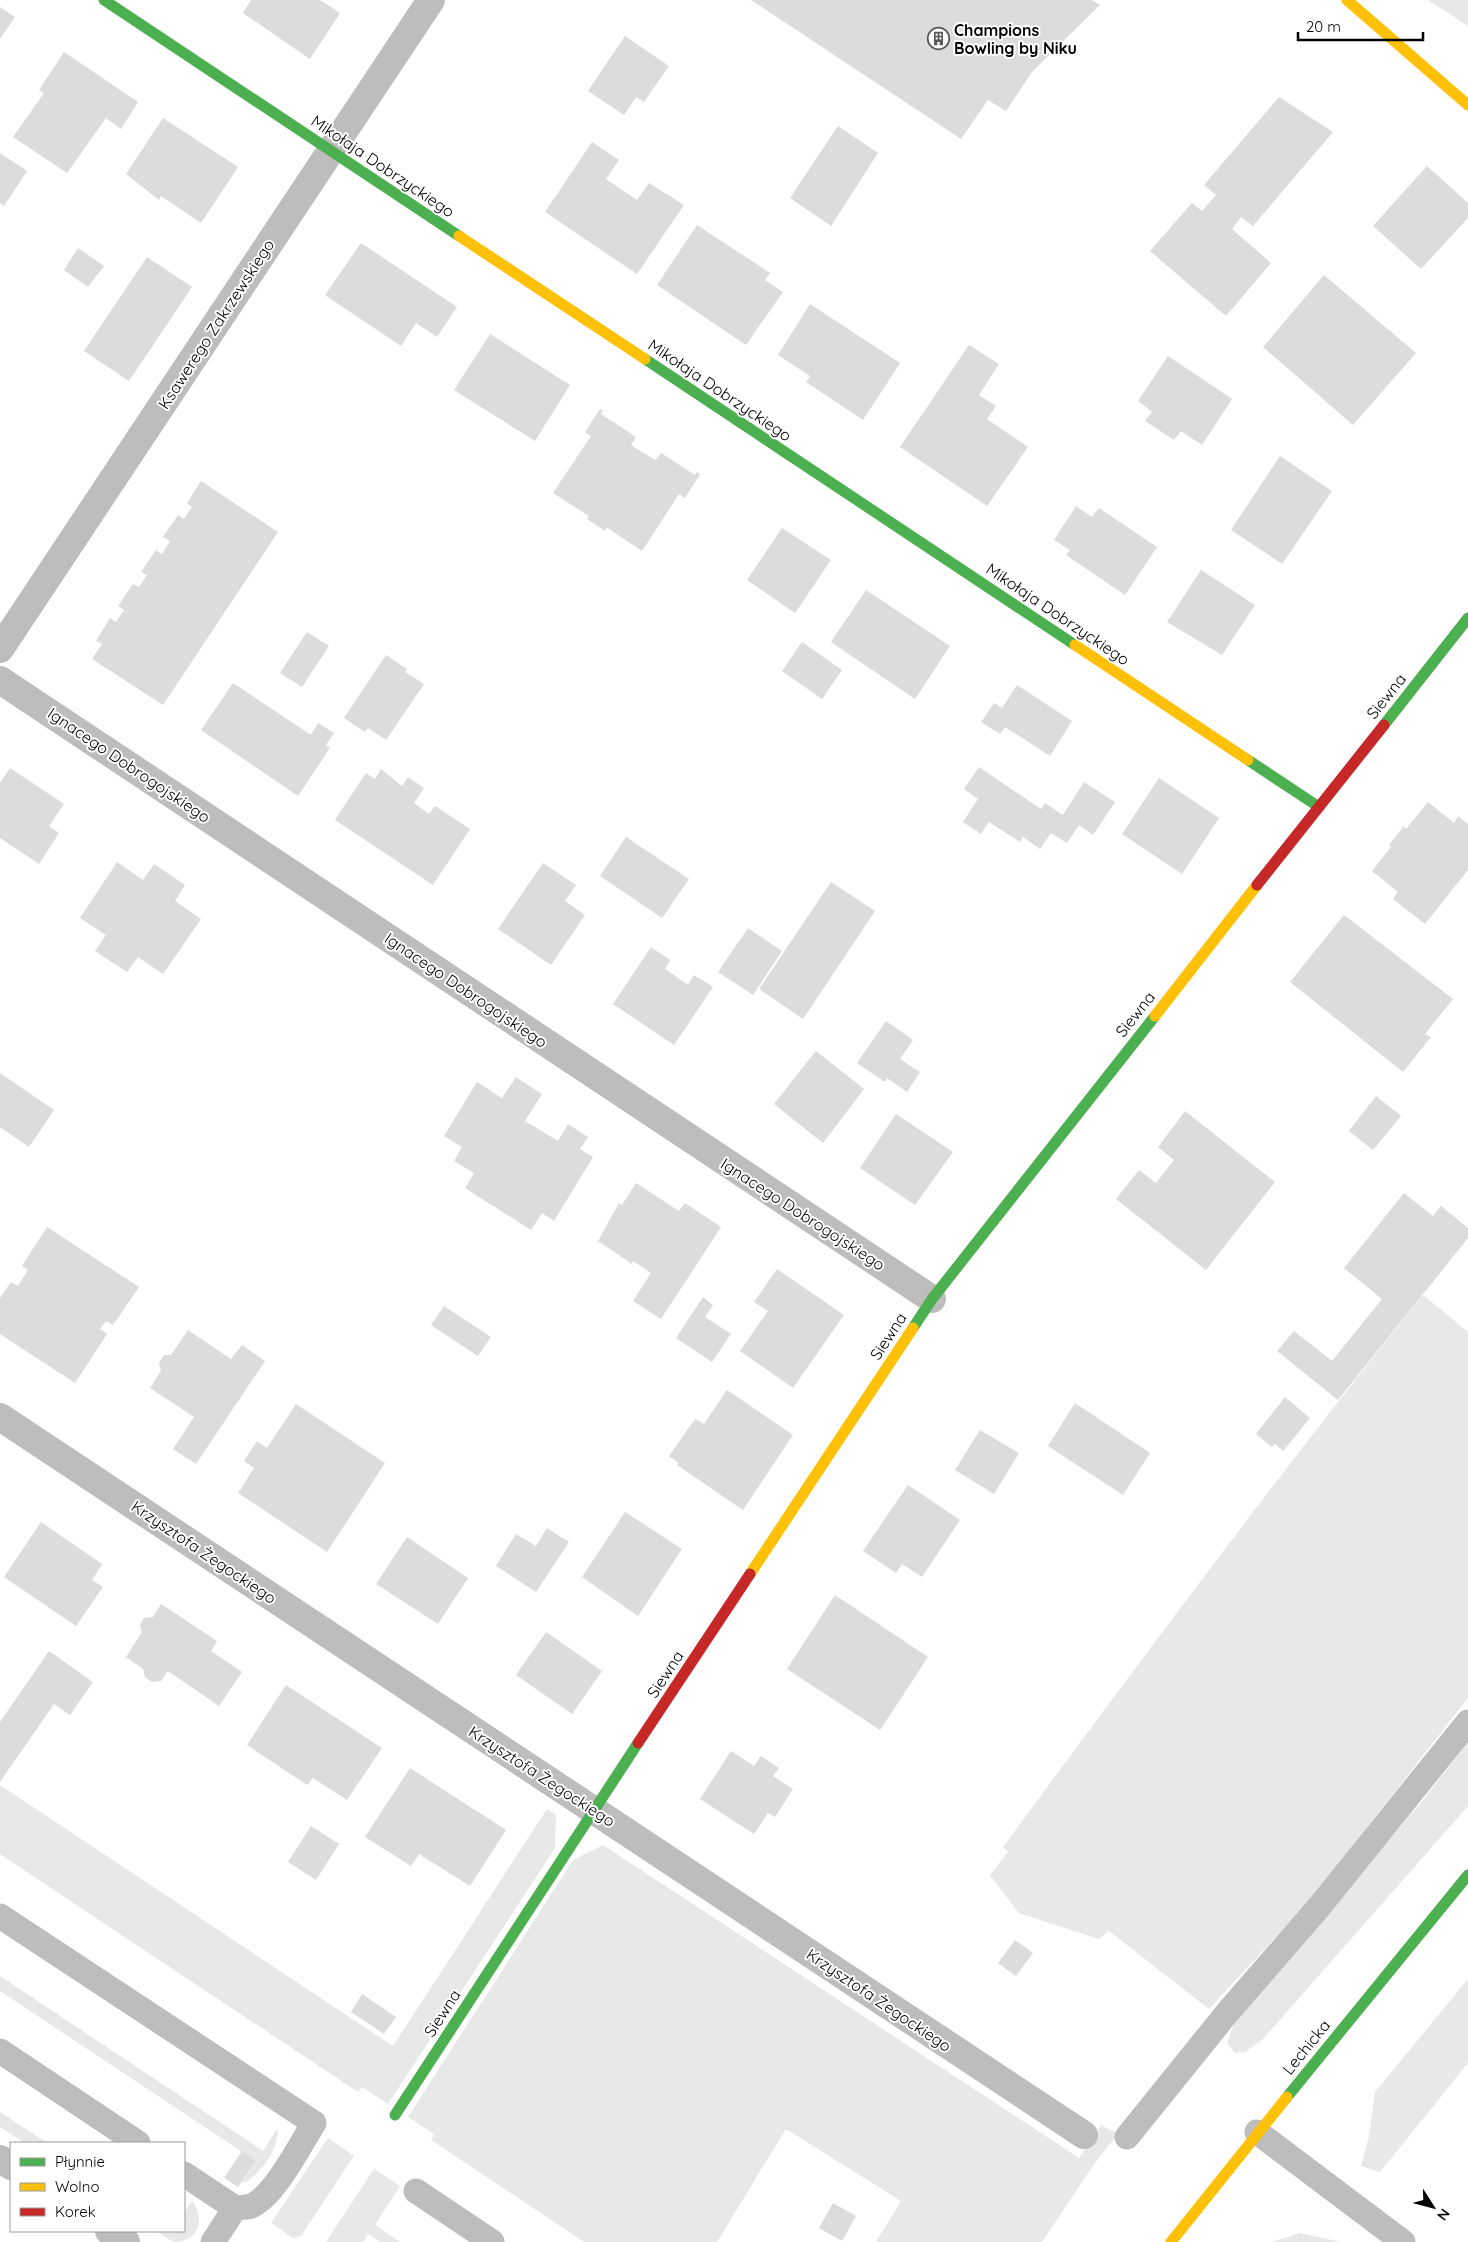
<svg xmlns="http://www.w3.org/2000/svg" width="1468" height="2242" font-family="Quicksand,sans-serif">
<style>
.green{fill:#e8e8e8}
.building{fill:#dcdcdc}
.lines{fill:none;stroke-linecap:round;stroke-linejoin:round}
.lane{stroke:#bdbdbd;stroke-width:25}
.street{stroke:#bdbdbd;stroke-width:28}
.fast{stroke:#4caf50;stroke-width:11}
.slow{stroke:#ffc107;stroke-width:11}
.jam{stroke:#c62828;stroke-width:11}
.labels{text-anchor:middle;stroke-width:4;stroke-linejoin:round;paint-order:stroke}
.poi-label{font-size:16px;font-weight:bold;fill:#000;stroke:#fff;text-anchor:start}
.street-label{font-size:16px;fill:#000;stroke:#fff}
</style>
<rect width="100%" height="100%" fill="#fff"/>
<g class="green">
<polygon points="1428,0 1468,0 1468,26"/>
<path d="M1423,1295L1468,1332V1698L1310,1900L1209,2009L1109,1931L1099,1939L1019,1913L990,1875L1008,1852L1003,1847C1140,1661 1278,1475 1423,1295Z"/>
<polygon points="1468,1742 1468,1806 1263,2039 1245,2052 1235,2053 1227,2043 1236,2018 1424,1799"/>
<polygon points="0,1785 393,2046 547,1809 556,1815 555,1848 388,2104 362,2087 358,2092 0,1854"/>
<polygon points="603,1845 1079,2158 1101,2125 1118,2134 1094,2164 1042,2242 876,2242 901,2201 786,2129 717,2242 584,2242 431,2140 434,2134 408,2117 573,1860"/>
<path d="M0,1976L263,2151L277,2129C281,2147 258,2178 241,2184L256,2161L0,1991Z"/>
<polygon points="1468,1979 1468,2063 1380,2172 1361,2166 1369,2137 1375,2092"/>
<polygon points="0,2112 47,2143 25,2143 0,2127"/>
<polygon points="328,2138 354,2156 301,2236 293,2238 271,2223"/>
<polygon points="374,2169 400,2186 375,2225 400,2242 380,2242 368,2234 363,2242 326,2242"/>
<path d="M192,2201C205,2217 200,2242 174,2242C168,2240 162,2234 157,2231H184V2213Z"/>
<polygon points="1299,2233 1341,2242 1342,2242 1272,2242"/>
</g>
<g class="building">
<polygon points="251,0 320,0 340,13 310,59 243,13"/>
<polygon points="751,0 1092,0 1100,5 1032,72 1006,111 988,100 961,139"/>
<polygon points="0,7 15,17 0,39"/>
<polygon points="625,36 669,66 644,102 636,97 624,115 588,91"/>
<polygon points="64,52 138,102 121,129 106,118 67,173 13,137 44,93 39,90"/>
<polygon points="1279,97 1333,132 1253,226 1241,217 1232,229 1271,263 1226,316 1150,251 1192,203 1202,211 1216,195 1204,185"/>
<polygon points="163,118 238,167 201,223 161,196 159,200 126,174"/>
<polygon points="838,126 878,153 831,226 790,198"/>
<polygon points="592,142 619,160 606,179 637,200 649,183 684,205 637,274 545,212"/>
<polygon points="0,153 27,171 4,206 0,203"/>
<polygon points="1427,166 1468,203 1468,218 1421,269 1373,226"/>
<polygon points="697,225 770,273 765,280 783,292 746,345 657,285"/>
<polygon points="361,243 457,307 437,337 416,323 401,346 325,295"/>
<polygon points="78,248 104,266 88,287 64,270"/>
<polygon points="147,257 192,287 129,381 84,351"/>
<polygon points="1324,275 1416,353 1353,425 1263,347"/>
<polygon points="810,304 900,363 863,420 806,382 810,376 778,355"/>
<polygon points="490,334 570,385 535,441 454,390"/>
<polygon points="969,345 999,364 979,395 996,406 987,419 1028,447 987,506 900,447"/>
<polygon points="1168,356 1232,399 1202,445 1181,431 1174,440 1145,421 1152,412 1138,401"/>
<polygon points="600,409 603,411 601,414 636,437 631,445 655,460 661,453 695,475 697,472 700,474 685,498 679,494 642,551 606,527 605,531 587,519 589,516 553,493 591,436 585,432"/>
<polygon points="1280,456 1332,491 1282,564 1231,530"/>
<polygon points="201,481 278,532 163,705 92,659 102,644 96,641 110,618 116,622 124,610 118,606 133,584 139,587 147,575 141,572 156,550 162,554 170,541 163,537 178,515 184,519 192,507 187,503"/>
<polygon points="1076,506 1092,517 1099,508 1157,547 1125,595 1066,555 1070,550 1054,540"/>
<polygon points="782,528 831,560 795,613 747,580"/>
<polygon points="1201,570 1255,605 1222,655 1167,622"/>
<polygon points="866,590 950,646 915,699 831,642"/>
<polygon points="307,632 329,646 302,687 280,673"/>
<polygon points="802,642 842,670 822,699 782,671"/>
<polygon points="386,655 407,669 405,672 424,684 386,740 368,728 365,732 344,718"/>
<polygon points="233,683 311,735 318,723 334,733 326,745 330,748 298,796 201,730"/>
<polygon points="1017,685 1072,721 1050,756 1005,727 1000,734 981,722 994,703 1002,708"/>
<polygon points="979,767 1041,809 1045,803 1063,815 1084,782 1115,802 1093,835 1079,825 1067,843 1051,833 1040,849 1023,837 1020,842 989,822 981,834 963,822 978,799 964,789"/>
<polygon points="10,768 64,804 49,826 59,833 39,864 0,838 0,783"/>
<polygon points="381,769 402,786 408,777 424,788 414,803 429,814 435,806 470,829 433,885 335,820 366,773 375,779"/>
<polygon points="1159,778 1219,818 1182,874 1122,834"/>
<polygon points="1428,802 1454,823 1458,816 1468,824 1468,870 1425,924 1393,899 1398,892 1372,871 1391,847 1389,845 1404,826 1406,829"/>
<polygon points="626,837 689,879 662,918 600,876"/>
<polygon points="117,862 143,880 154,864 185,885 175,901 201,919 163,974 138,957 127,972 95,951 106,935 80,918"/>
<polygon points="543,863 576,885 565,901 585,915 551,965 498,929"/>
<polygon points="831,882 875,911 803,1019 759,989"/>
<polygon points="1344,915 1453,999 1425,1034 1431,1037 1403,1072 1290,982"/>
<polygon points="748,928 782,951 753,995 718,972"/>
<polygon points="651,947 670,960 665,969 688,985 694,975 713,987 674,1045 613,1004"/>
<polygon points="886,1021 913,1040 900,1059 920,1072 907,1092 887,1078 885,1082 857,1063"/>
<polygon points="816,1051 864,1089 823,1143 774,1104"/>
<polygon points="0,1073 54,1110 29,1147 0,1127"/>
<polygon points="516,1077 542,1094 525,1121 558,1141 568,1124 588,1137 580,1149 593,1157 554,1221 542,1213 531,1230 465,1188 474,1173 454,1161 462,1147 444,1136 477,1082 502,1098"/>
<polygon points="1376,1096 1401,1116 1373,1150 1349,1131"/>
<polygon points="1185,1111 1275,1182 1206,1270 1116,1199 1139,1170 1156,1183 1174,1160 1158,1147"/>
<polygon points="896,1114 953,1152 915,1205 860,1168"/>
<polygon points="636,1183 679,1211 685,1203 721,1227 661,1319 633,1301 651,1273 633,1261 632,1264 598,1241 619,1203 622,1205"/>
<polygon points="1404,1193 1433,1216 1441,1206 1468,1228 1468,1238 1338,1400 1277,1351 1294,1331 1332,1361 1382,1299 1344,1268"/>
<polygon points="47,1227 139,1287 113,1325 106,1321 100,1329 107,1334 75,1383 0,1334 0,1298 11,1282 18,1286 28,1270 22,1266"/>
<polygon points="777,1269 844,1315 793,1388 740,1351 768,1311 754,1302"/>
<polygon points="703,1297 713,1305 705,1317 731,1334 712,1362 676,1338"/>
<polygon points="444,1306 491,1337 478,1356 431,1325"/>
<polygon points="188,1330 231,1359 242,1345 265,1361 196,1464 173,1449 194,1417 150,1388 161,1371 159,1363 164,1355 171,1355"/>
<polygon points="727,1390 793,1435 743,1510 677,1465 679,1463 669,1456 695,1419 704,1424"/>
<polygon points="1285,1397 1310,1418 1283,1451 1275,1444 1272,1447 1256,1434"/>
<polygon points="1075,1403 1150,1453 1123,1495 1048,1446"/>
<polygon points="296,1404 385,1463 327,1552 238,1493 254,1468 244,1461 257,1441 267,1448"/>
<polygon points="980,1430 1019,1453 994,1494 955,1470"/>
<polygon points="908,1485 960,1520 922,1577 902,1564 896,1573 863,1551"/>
<polygon points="625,1512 682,1549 638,1616 582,1577"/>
<polygon points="41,1522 102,1564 92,1580 103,1587 76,1626 4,1577"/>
<polygon points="547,1528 569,1542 536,1592 496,1566 516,1534 536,1546"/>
<polygon points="407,1537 468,1578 438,1624 376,1584"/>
<polygon points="835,1595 928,1657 880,1730 787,1669"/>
<polygon points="161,1604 217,1641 211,1651 242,1672 219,1706 168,1671 161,1681 152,1682 145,1677 143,1669 126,1657 142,1632 140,1625 144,1618 153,1617"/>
<polygon points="546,1632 602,1671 572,1714 516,1675"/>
<polygon points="49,1651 93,1682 70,1715 54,1704 0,1782 0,1722"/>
<polygon points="286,1685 382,1748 347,1800 313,1778 307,1785 247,1745"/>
<polygon points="731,1751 754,1766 761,1756 779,1768 773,1776 793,1789 775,1817 768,1813 754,1834 700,1799"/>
<polygon points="410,1768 506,1830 470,1886 419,1854 411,1866 365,1837"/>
<polygon points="311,1826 339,1844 316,1880 288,1862"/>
<polygon points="1015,1940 1033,1953 1016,1976 998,1963"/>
<polygon points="362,1994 396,2017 384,2034 351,2012"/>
<polygon points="242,2151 256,2161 238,2187 224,2178"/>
<polygon points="833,2203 856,2216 842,2241 819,2228"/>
</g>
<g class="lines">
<g class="lane">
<path d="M0,1916L314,2123C300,2145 274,2197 251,2206C246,2208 240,2207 235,2208L213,2242"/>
<polyline points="0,2051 138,2143"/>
<polyline points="1257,2132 1403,2242"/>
<polyline points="1127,2137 1227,2013 1319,1907 1468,1722"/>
<polyline points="184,2174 235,2208"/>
<polyline points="416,2191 492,2242"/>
</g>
<g class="street">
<polyline points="0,649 431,0"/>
<polyline points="0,680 932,1299"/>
<polyline points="0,1417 1084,2135"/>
<polyline points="0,2159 11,2166"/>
<polyline points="109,2231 126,2242"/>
</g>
<g class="fast">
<polyline points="104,0 459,236"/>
<polyline points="645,359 1075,645"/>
<polyline points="1384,725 1468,618"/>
<polyline points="1248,760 1319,807"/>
<polyline points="913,1328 932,1299 1155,1016"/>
<polyline points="1287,2097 1468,1875"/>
<polyline points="395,2115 638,1743"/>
</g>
<g class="slow">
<polyline points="1347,0 1468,105"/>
<polyline points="459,236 645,359"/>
<polyline points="1075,645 1248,760"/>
<polyline points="1155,1016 1257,885"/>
<polyline points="750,1574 913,1328"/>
<polyline points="1171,2242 1287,2097"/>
</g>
<g class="jam">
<polyline points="1257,885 1384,725"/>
<polyline points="638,1743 750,1574"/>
</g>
</g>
<defs>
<symbol id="building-ring" viewBox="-11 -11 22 22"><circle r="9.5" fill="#fff" stroke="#595959" stroke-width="1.5"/><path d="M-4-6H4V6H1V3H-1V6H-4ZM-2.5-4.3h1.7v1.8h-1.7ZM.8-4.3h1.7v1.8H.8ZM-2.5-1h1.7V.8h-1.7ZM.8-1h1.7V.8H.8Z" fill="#595959"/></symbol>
</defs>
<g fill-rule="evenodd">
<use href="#building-ring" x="926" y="26" width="25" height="25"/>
</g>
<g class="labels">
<g class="poi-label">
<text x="954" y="36">Champions<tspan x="954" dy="18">Bowling by Niku</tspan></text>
</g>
<g class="street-label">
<text transform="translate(383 166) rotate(34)" y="6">Mikołaja Dobrzyckiego</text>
<text transform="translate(216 324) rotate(-57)" y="6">Ksawerego Zakrzewskiego</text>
<text transform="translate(720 390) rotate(34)" y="6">Mikołaja Dobrzyckiego</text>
<text transform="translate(1058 614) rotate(34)" y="6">Mikołaja Dobrzyckiego</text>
<text transform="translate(1386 696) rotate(-52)" y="6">Siewna</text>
<text transform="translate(129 765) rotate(34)" y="6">Ignacego Dobrogojskiego</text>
<text transform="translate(466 990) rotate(34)" y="6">Ignacego Dobrogojskiego</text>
<text transform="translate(1135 1014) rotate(-52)" y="6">Siewna</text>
<text transform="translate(803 1214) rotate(33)" y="6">Ignacego Dobrogojskiego</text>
<text transform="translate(888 1336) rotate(-57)" y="6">Siewna</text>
<text transform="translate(204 1552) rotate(34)" y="6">Krzysztofa Żegockiego</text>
<text transform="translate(665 1674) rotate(-57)" y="6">Siewna</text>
<text transform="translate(542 1776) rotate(33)" y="6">Krzysztofa Żegockiego</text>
<text transform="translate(879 2000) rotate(34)" y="6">Krzysztofa Żegockiego</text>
<text transform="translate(442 2013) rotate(-57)" y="6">Siewna</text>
<text transform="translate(1306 2047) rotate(-51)" y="6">Lechicka</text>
</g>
</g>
<rect x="10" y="2142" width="175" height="90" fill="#ffffff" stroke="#999999"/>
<rect x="20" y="2158" width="25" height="8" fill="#4caf50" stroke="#999999"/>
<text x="55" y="2167" font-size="15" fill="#000000">Płynnie</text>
<rect x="20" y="2183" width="25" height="8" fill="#ffc107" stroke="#999999"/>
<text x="55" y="2192" font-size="15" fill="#000000">Wolno</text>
<rect x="20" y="2208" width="25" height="8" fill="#c62828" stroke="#999999"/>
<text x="55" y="2217" font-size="15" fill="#000000">Korek</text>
<g transform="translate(1433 2207) rotate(126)" stroke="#ffffff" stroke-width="4" paint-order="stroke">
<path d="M0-4L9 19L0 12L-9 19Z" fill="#000000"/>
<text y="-8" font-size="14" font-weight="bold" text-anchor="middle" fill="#000000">N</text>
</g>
<path d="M1298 32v8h125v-8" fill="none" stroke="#000000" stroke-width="2.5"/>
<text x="1306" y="32" font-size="15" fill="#000000" stroke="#ffffff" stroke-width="4" paint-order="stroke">20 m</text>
</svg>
